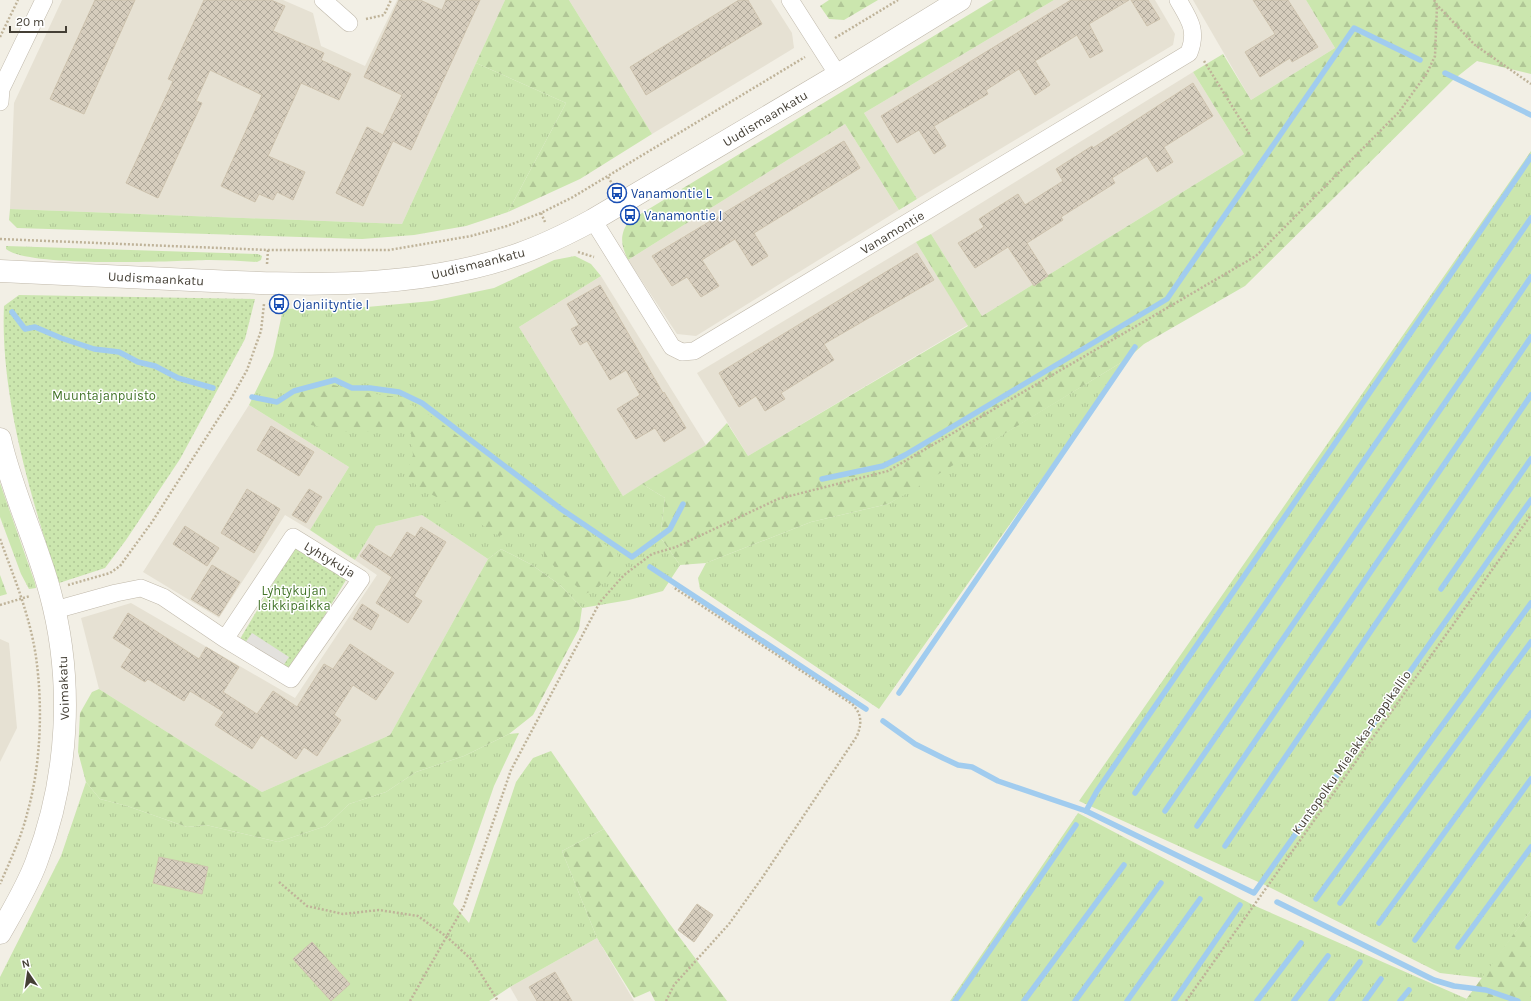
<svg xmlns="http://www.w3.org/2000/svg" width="1531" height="1001" font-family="Karla,sans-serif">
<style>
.residential{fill:#e6e1d3}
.grass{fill:url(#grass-tufts)}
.forest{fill:url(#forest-firs)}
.park{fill:url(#park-dots)}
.parking{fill:#e3e1dd}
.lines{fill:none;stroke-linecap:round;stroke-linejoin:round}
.stream{stroke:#a1ccef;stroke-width:5.5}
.building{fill:url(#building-cross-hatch);stroke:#cec3ae}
.minor-casing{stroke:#c0b9ab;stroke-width:18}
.tertiary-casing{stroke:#c0b9ab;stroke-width:23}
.path{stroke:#bfb399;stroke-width:2.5;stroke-dasharray:2 2;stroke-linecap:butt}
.minor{stroke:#fff;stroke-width:17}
.tertiary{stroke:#fff;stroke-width:22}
.labels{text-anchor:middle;stroke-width:3;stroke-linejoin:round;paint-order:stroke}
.street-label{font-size:13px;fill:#443f35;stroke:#fff}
.transit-label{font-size:13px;fill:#164399;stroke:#fff;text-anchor:start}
.park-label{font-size:13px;fill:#437529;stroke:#fff}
</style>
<defs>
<pattern id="grass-tufts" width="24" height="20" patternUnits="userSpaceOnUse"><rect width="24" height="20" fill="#cbe6ae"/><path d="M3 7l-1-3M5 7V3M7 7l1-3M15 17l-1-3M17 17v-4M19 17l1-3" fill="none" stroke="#b0c696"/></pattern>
<pattern id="forest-firs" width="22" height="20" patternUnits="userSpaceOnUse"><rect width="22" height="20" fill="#cbe6ae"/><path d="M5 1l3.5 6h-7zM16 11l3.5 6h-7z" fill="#b0c696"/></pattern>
<pattern id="park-dots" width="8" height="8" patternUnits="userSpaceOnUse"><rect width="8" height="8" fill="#cbe6ae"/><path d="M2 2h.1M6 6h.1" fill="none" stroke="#b0c696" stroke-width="1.8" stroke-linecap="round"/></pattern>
<pattern id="building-cross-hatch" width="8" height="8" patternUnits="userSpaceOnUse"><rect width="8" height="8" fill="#d6cdbd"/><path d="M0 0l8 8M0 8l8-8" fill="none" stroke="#afa89a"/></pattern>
</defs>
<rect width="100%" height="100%" fill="#f2efe5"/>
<g class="residential">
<polygon points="62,0 283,0 313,13 321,46 365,66 397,0 505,0 402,224 10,209 14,103"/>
<polygon points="569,0 771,0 792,33 794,48 652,134"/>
<polygon points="1054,0 1155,0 1175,34 1173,45 917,199 864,113"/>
<polygon points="1193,0 1306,0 1335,48 1251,100"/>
<polygon points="1193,72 1244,154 982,316 931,234"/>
<polygon points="845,124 899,210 696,336 677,334 628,260"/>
<polygon points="916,242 968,325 748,456 697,373"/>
<polygon points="601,276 706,445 623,496 519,327"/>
<polygon points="249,405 349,467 310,530 285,515 219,618 143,572"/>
<polygon points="422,515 488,559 390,735 262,792 99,689 81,618 131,603 295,698 377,575 355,560 376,526"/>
<polygon points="0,639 9,643 17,728 0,762"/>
<polygon points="597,938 634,1001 518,1001 510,987"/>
</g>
<g class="grass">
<polygon points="476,63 566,103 508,212 466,226 414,235 362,239 17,228 9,220 10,209 402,224"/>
<polygon points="1531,151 1531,910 1483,978 1440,973 1265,885 1079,801"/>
<path d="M6,246L258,254L262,256L261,260L257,262C241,261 225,260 209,260C173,261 29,268 6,249Z"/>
<polygon points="575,256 591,264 601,276 519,327 623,496 642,484 665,498 660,537 680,565 663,591 629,600 582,608 560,585 532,565 501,549 488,559 422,515 376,526 355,560 310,530 349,467 249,405 273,356 283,309 367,307 432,301 494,288 554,260"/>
<polygon points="1127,359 879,709 700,589 698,578 706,563 811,522 888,504"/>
<polygon points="0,483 35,583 36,588 29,589 21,574 0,517"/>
<polygon points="519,733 494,786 453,904 469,923 516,782 533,758 551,751 604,829 562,851 597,938 510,987 489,1001 0,1001 0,977 61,856 86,782 100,799 127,806 187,827 206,825 278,842 326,826 349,804 386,792 416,772 464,756 509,734"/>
<polygon points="1078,813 1253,905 1467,999 1465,1001 950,1001"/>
</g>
<g class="forest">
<polygon points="505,0 569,0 652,134 580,179 508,212 566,103 476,63"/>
<polygon points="829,0 878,0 844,20 829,19 820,6"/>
<path d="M993,0H1054L864,113L917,199L899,210L845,124L628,260C621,245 619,235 629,221Z"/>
<polygon points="1306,0 1531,0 1531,74 1477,61 1453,80 1245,286 1144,344 1127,359 911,491 888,504 811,522 706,563 680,565 660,537 665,498 642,484 706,445 727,423 748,456 968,326 916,242 931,234 982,316 1244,154 1193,72 1223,54 1251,100 1335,48"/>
<polygon points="330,384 361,392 397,397 431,416 539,497 617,553 619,563 598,588 585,594 544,557 543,541 521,527 499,536 448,503 419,488 406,474 413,455 411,434 384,428 360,433 332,430 303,423 286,410 296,393"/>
<polygon points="501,549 532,565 560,585 582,608 579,629 533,715 509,734 464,756 416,772 386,792 349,804 326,826 278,842 206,825 187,827 127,806 100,799 86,782 78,752 80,713 92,692 99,689 262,792 390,735 488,559"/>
<polygon points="0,575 7,594 0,596"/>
<polygon points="604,829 669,923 727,1001 655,1001 650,991 634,998 597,938 562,851"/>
<polygon points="1531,910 1531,1001 1465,1001"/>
</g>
<g class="park">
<path d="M19,295L255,299L245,339L180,459L126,540L105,568L59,583C31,499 0,395 4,306Z"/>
<polygon points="295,549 299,549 344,577 346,580 295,664 289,669 240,639 291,553"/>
</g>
<polygon class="parking" points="252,633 289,657 283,666 245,643"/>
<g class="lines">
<g class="stream">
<polyline points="1445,73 1531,115"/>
<polyline points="12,312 25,329 35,327 61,338 94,349 119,352 138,362 155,366 178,378 213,388"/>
<polyline points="252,397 277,402 294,391 335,380 352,388 370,388 399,392 422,403 561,509 632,557 670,529 683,504"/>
<polyline points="822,479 883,466 905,455 1167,299 1354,28 1420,60"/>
<polyline points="650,567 866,709"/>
<polyline points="1441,589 1531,459"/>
<polyline points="899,693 1135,347"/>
<polyline points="883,721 915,744 943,758 958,765 972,767 998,781 1086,811 1254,893 1531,500"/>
<polyline points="1135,793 1531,218"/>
<polyline points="1086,811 1097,791 1531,157"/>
<polyline points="1165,811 1531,277"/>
<polyline points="1197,826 1531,337"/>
<polyline points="1225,846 1531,395"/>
<polyline points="1316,899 1531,603"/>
<polyline points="1277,902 1434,980 1454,986 1486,990 1518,1001"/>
<polyline points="1340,903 1531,642"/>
<polyline points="1379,923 1531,713"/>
<polyline points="1415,940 1531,779"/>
<polyline points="1458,947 1531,847"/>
<polyline points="955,1001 1076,825"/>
<polyline points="1024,1001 1124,865"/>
<polyline points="1075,1001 1161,883"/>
<polyline points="1127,1001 1200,899"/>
<polyline points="1174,1001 1240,905"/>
<polyline points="1257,1001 1301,943"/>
<polyline points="1294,1001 1328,956"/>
<polyline points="1331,1001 1360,962"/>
<polyline points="1365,1001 1381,979"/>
<polyline points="1400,1001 1409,990"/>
</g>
</g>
<g class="building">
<polygon points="95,0 135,0 84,114 50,99"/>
<polygon points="204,0 271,0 285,6 273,31 324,53 321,60 351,74 339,100 301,83 268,156 305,172 293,200 277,192 273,200 259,194 255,202 221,186 262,95 210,70 196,101 202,103 158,198 126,183 173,81 168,79"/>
<polygon points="399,0 420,0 442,10 446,0 480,0 411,150 393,141 363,206 336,193 367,127 383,135 402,95 364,77"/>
<polygon points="739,0 748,0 762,24 646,95 630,67"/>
<polygon points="1071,0 1129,0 1089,24 1103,51 1090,58 1077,35 1035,61 1050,85 1035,95 1019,69 986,90 988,94 934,126 946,146 934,154 919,130 897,143 881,116"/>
<polygon points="1131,0 1148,0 1160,19 1147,26"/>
<polygon points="1253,0 1288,0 1318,47 1292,62 1290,58 1260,77 1245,52 1275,34"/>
<polygon points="1193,83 1213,116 1164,147 1173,162 1157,172 1147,156 1112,178 1115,183 1061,217 1063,220 1027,243 1048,276 1034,286 1008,247 975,268 958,243 984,227 979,219 1018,194 1025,205 1063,181 1056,169 1092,146 1093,148"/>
<polygon points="844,141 860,168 754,233 768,256 752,266 735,239 702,260 719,286 701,297 687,277 672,286 652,256"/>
<polygon points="917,253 934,280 824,344 834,360 781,393 785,399 765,411 756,396 739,407 719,373"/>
<polygon points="600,285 663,393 664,392 686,428 664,442 655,428 636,439 617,409 640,395 626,370 610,380 587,341 580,345 571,329 579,325 567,304"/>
<polygon points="271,426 314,452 299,476 257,450"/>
<polygon points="247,489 280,509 254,553 221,533"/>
<polygon points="309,489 322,497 306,523 292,515"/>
<polygon points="185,526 219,548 207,566 173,544"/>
<polygon points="421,527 446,542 414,596 422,601 408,623 376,603 392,577 360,556 369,544 391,558 407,532 415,537"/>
<polygon points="212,565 240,582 219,616 191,599"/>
<polygon points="362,604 379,615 371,630 353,619"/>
<polygon points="128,613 199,659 206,647 239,667 223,692 257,714 273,691 297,707 324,664 333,669 350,644 394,673 376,700 353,685 334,715 341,720 317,756 304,747 296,759 261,735 252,749 215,725 224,712 190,691 184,701 148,679 145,682 121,667 132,650 113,638"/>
<polygon points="159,857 208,867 202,894 153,883"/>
<polygon points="697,904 713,915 694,942 678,930"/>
<polygon points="312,942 350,984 331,1001 293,959"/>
<polygon points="555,972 572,1001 537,1001 529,987"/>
</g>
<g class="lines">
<defs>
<g id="minor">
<polyline points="323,0 349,23"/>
<polyline points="790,0 838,75"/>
<polyline points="0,102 1,89 44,0"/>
<path d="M593,220L672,347L682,352L694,351L1189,53C1198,30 1189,19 1178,0"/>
<polyline points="55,610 116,593 141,588 163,597 225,639 291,679 361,579 293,537 225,639"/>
</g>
<g id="tertiary">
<path d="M0,271C64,274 127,277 191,280C299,285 415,291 519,254C545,245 569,233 593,220L838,75L960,0"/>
<path d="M0,439C12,492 36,540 50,592C74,680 69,777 36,863C27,887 13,910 0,933"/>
</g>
</defs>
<use href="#minor" class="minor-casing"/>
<use href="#tertiary" class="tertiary-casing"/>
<g class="path">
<polyline points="1434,0 1437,5 1475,45 1531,84"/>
<polyline points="366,19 384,15 391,0"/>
<polyline points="0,37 18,0"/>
<polyline points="835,38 898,0"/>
<polyline points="1204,61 1250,135"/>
<polyline points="608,177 613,185"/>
<polyline points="541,213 545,222"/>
<polyline points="0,239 268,250 389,250 471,236 507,226 541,213 573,197 805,57"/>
<polyline points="578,252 594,257"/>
<polyline points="267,264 268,250"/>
<path d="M0,539C14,577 30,616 36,657C43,707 41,765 27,814C21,838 10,861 0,884"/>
<polyline points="68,585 110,573 120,566 152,522 231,399 247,370 261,331 264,304"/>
<polyline points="0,605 30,596"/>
<polyline points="279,882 307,906 343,914 379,910 418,916 447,937 472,960 498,1001"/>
<polyline points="410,1001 464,906 511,770 600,602 624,575 652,554 676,547 778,499 888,471 1256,256 1399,112 1427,73 1435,56 1437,5"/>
<path d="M666,1001L674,985L729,924L762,878L857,736C862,723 862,714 852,704L673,587"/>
<polyline points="1186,1001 1531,515"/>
</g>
<use href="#minor" class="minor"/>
<use href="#tertiary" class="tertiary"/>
</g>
<defs>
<symbol id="bus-ring" viewBox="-11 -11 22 22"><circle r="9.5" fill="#fff" stroke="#1a4fb4" stroke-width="1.5"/><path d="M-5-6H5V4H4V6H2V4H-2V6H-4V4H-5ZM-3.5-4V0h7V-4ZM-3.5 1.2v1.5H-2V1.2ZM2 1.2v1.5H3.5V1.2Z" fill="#1a4fb4"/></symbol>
</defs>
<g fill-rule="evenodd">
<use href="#bus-ring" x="606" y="182" width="22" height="22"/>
<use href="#bus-ring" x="619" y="204" width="22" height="22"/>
<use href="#bus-ring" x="268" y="293" width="22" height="22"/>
</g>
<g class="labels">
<g class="street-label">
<text transform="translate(765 118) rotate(-31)" y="5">Uudismaankatu</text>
<text transform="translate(892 232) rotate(-31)" y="5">Vanamontie</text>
<text transform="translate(478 263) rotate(-14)" y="5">Uudismaankatu</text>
<text transform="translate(156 278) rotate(3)" y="5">Uudismaankatu</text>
<text transform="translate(330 559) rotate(31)" y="5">Lyhtykuja</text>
<text transform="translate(63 688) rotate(-92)" y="5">Voimakatu</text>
<text transform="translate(1351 752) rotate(-55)" y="5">Kuntopolku Mielakka-Pappikallio</text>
</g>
<g class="transit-label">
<text x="631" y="198">Vanamontie L</text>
<text x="644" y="220">Vanamontie I</text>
<text x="293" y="309">Ojaniityntie I</text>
</g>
<g class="park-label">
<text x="104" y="400">Muuntajanpuisto</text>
<text x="294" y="595">Lyhtykujan<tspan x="294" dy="15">leikkipaikka</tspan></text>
</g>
</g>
<g transform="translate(28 973) rotate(347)" stroke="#ffffff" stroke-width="3" paint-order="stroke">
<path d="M0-3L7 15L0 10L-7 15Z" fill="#443f35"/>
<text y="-6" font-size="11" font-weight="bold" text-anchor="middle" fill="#443f35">N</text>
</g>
<path d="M10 26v6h56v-6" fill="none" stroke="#443f35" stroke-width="2"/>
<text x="16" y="26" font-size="12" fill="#443f35" stroke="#ffffff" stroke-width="3" paint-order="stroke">20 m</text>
</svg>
